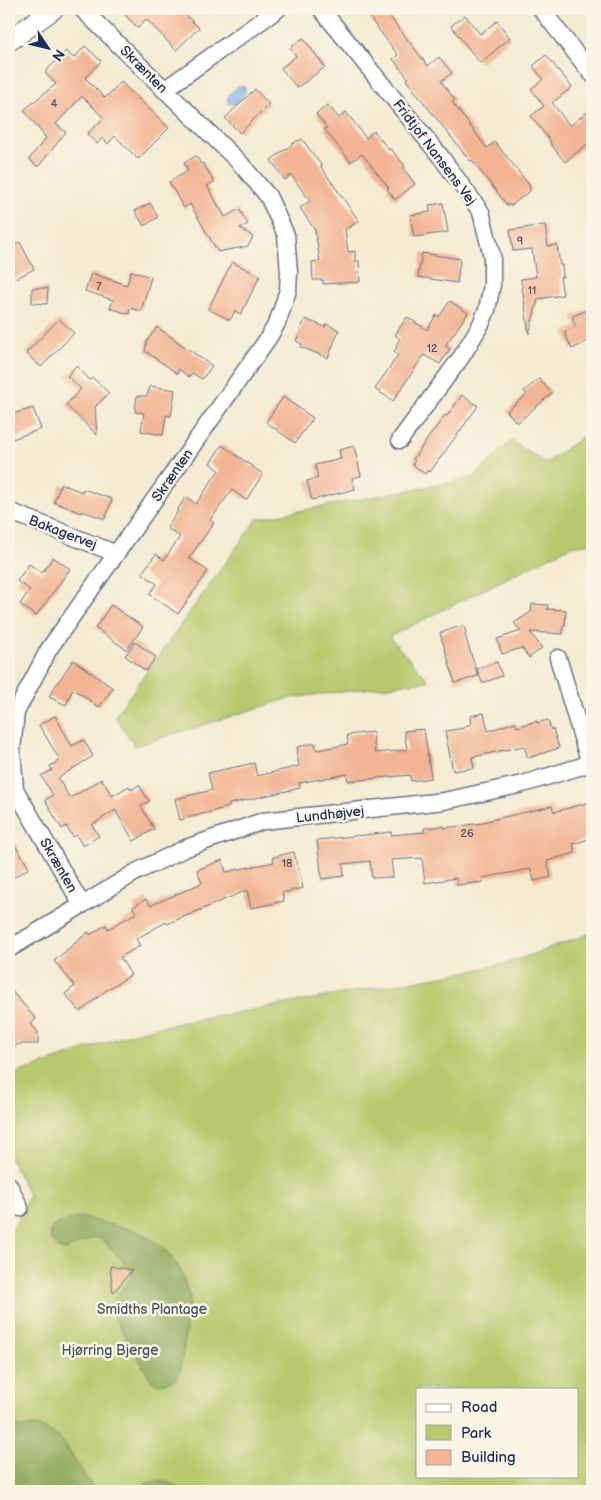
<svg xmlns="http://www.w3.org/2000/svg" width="601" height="1500" font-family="'Balsamiq Sans',sans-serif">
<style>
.green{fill:#b8c96d;stroke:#6a7c66;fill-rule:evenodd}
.forest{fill:#92ad60;stroke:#566e5f}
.water{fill:#82b1ec;stroke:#4e70a5}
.building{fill:#f2b492}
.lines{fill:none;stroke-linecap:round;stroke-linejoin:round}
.minor-casing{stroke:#677187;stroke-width:19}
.tertiary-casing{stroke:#677187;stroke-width:22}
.minor{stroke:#fff;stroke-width:16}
.tertiary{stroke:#fff;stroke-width:20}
.labels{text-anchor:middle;stroke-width:5;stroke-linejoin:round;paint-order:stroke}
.number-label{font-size:11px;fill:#51506b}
.street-label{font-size:14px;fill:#1b2f5e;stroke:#fcf5e5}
.park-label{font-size:14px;fill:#425662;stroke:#fcf5e5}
</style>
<rect width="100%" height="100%" fill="#fcf5e5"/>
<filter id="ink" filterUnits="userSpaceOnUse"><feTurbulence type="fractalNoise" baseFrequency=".02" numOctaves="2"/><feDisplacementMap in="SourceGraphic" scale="10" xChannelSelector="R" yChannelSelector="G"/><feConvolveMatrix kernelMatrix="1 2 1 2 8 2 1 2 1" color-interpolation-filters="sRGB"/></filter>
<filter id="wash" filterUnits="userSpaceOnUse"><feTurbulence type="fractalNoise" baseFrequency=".0096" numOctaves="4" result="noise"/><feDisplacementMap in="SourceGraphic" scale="20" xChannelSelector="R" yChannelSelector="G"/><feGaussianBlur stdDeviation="1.12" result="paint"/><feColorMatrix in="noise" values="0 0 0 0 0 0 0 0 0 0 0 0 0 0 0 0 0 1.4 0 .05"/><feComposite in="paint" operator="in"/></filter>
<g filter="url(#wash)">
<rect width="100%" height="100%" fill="#f4ebd2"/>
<g class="green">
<polygon points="592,430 592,543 571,546 389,637 429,681 290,698 135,746 115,716 257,519 473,478 511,441 546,463"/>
<path d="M592,933V1491H179L177,1487L147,1483L134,1491H95L61,1439L36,1426L23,1428L9,1423V1230L16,1223L29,1195L9,1156V1076L133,1033L157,1027L465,972L508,963ZM417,1389H577V1476H417Z"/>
</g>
<g class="forest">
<polygon points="80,1217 136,1231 154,1241 166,1251 181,1270 190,1298 180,1373 173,1381 160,1384 151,1380 113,1315 115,1298 131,1278 131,1270 101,1238 92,1238 65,1250 58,1248 51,1239 50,1230 55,1225"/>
<polygon points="9,1423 22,1428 36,1426 44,1428 61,1439 95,1491 9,1491"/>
<path d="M157,1481C166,1482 175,1483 179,1491H134L147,1483Z"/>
</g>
<polygon class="water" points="238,86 243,86 245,87 245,93 235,104 229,104 228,102 227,97"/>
<g id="blocks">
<g class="building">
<polygon points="119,9 180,9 199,28 176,50 146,19 138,28"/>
<polygon points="363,9 384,9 428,66 439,57 452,73 441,81 455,100 452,102 487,148 495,142 530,186 530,191 512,205 507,205 472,160 470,161 406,80 408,78 393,59 398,55"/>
<polygon points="465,15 480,34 497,21 510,38 480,63 451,26"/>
<polygon points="303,38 325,67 297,88 281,68 296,56 290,48"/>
<polygon points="85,46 101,61 85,78 105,98 121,82 169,128 138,159 115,136 108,144 102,138 97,144 87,134 104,118 82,96 56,124 66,132 38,167 29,159 46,138 24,110 56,84 45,73 48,69 66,51 74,58"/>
<polygon points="546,55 572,87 552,103 570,126 587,112 592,119 592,140 565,162 550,143 551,142 531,116 544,106 531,89 543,79 533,66"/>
<polygon points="255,89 269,104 240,133 225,118"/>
<polygon points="328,105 339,118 346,112 366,138 374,131 389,150 391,149 405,166 403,168 415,184 395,200 387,189 389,188 362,154 351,162 324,129 327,128 316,114"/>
<polygon points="302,139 322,166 321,167 359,221 345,230 348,252 355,251 355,261 359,261 360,282 323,284 323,280 313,280 312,262 320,261 315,230 300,208 310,201 291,175 285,180 271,160 298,140 299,141"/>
<polygon points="196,156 201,164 203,163 214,182 207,186 225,217 239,209 248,224 240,228 253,237 248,246 218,252 190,204 184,208 169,182 188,171 184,163"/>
<polygon points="150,203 158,217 144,226 135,211"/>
<polygon points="443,203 448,232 414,237 410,215 430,212 429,205"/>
<polygon points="545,225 548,246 557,245 560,265 562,265 563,277 560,277 563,295 538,299 529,334 521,279 536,277 532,249 513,251 510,230"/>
<polygon points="20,242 34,269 9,282 9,248"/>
<polygon points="422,253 460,259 457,283 418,277"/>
<polygon points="232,262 260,276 241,314 235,311 230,320 208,309"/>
<polygon points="131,271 151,277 141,311 130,308 129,314 110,308 113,300 85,291 91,273 127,285"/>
<polygon points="32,288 48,288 47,304 32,303"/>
<polygon points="450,301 468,313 445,346 450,349 440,364 424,355 393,401 375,389 398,355 394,352 397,347 396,345 400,339 395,335 407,317 427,330 436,315 439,317"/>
<polygon points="592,308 592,339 572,349 564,332 576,326 573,321 573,316"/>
<polygon points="59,319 74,333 41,367 26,353"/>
<polygon points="305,319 325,327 326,324 339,330 328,358 301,347 302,344 296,341"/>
<polygon points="157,327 212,366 202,379 192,373 189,377 178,369 178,374 145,351 147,341"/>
<polygon points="76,366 90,380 93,378 109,393 95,407 97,435 66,405 81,389 67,376"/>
<polygon points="539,379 552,393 517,423 507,411 527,394 524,391"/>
<polygon points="150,386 175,390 171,416 166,415 163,435 141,431 144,413 135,412 137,396 146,396 147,394 148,394"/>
<polygon points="462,395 478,406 430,472 428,470 425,474 412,464 415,461 413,459 445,415 447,416"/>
<polygon points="283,397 313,418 295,443 266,422"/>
<polygon points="33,408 41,429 9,440 9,415"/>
<polygon points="222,445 263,474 246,500 232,490 210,520 214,523 189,558 208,571 178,614 149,594 157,584 142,573 156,554 164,560 180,537 167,528 178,511 177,510 186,497 196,504 219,470 210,463"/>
<polygon points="354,446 361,476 352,478 355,489 312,500 307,481 318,478 315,465 341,459 339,450"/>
<polygon points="61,484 82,492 83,489 112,499 105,519 82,511 81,513 54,502"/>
<polygon points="53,557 70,569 36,616 20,604 30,590 17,581 29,564 42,573"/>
<polygon points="532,604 548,605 547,609 566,610 565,625 563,625 563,634 530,632 542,648 529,658 522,648 502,654 497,639 521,631 514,623 531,612"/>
<polygon points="111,605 143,627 127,650 95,628"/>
<polygon points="464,625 466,633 465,635 478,676 455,683 440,633"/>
<polygon points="135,642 156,657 146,671 125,656"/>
<polygon points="73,660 113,688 99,707 73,689 66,705 49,697 54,688"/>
<polygon points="497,662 502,676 482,683 477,669"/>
<polygon points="484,713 488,731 515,722 517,727 537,721 537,723 548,720 551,730 553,729 559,748 528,758 524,746 472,757 474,768 453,771 445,731 465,728 465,726 471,724 470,716"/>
<polygon points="55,716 72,746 84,740 93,756 58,778 70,798 102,779 112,796 129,786 131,790 139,785 149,801 141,806 154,829 134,841 115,810 92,825 99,836 83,846 76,835 73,837 66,826 62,829 45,800 53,795 41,776 52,770 50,766 60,760 39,725"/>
<polygon points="424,729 431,778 411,781 410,775 348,781 347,774 299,783 300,788 229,804 229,807 180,820 175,799 212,790 208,773 254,763 257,776 299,766 297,753 298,752 297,747 315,743 316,749 318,750 348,744 347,735 373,732 375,753 407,750 404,731"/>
<polygon points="590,802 592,810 592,838 573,844 575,853 547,861 551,877 534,881 531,869 482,878 483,882 457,885 456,878 425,883 422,858 391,860 393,877 372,878 370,861 343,864 344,876 322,879 317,840 391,832 391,835 425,832 424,828 444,826 444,828 483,823 483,822 552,806 554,812"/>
<polygon points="9,835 29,868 9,880"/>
<polygon points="294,852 303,888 282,893 284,901 251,908 247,890 167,924 166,922 136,939 140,946 120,957 131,975 105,991 80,1012 65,994 75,986 54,961 88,932 90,935 106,925 108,929 136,913 133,907 146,899 150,905 152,905 202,883 197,870 222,860 226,872 274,862 273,857"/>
<polygon points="9,988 36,1019 31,1024 38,1032 38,1044 18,1044 9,1052"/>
<polygon points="110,1266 132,1270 113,1293"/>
</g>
</g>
</g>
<g filter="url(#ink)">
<use href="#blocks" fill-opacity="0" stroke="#677187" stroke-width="1"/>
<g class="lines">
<defs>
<g id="minor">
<polyline points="321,9 441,157 481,212 492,256 492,285 487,310 481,324 462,356 400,440"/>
<polyline points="541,9 592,74"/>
<polyline points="164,90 278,9"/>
<polyline points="9,511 107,550 116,554"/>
<polyline points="558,658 590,764"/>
<polyline points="82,905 136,872 186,848 263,821 444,801 523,784 592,763"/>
<polyline points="9,949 82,905 15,789 12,749 16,712 49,649 269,337 277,323 282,309 288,290 289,272 286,235 268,196 240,163 82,9"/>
<polyline points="9,1185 20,1208"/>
</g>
<polyline id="tertiary" points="9,41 53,9"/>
</defs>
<use href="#minor" class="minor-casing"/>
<use href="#tertiary" class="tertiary-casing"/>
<use href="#minor" class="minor"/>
<use href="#tertiary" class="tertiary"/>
</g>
</g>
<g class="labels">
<g class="number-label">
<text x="54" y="107">4</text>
<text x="520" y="245">9</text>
<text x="99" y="290">7</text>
<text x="532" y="294">11</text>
<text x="432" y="352">12</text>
<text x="467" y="837">26</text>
<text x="287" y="867">18</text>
</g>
<g class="street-label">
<text transform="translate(144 69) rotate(45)" y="5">Skrænten</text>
<text transform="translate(435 152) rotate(53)" y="5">Fridtjof Nansens Vej</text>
<text transform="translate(172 475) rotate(-55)" y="5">Skrænten</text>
<text transform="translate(63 532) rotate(21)" y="5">Bakagervej</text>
<text transform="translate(330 814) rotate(-6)" y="5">Lundhøjvej</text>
<text transform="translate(59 865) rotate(60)" y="5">Skrænten</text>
</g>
<g class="park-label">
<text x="152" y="1314">Smidths Plantage</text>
<text x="110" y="1355">Hjørring Bjerge</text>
</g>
</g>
<rect width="601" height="1500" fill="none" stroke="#fcf5e5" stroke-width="30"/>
<rect x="416" y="1388" width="162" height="90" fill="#fcf5e5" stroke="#a2a6af"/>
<rect x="426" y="1404" width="25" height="8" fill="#ffffff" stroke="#a2a6af"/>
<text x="461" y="1412" font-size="15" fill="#1b2f5e">Road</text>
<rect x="426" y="1425" width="25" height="15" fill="#b8c96d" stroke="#a2a6af"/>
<text x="461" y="1438" font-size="15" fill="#1b2f5e">Park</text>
<rect x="426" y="1450" width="25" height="15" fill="#f2b492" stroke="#a2a6af"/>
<text x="461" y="1462" font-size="15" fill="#1b2f5e">Building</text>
<g transform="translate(48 48) rotate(125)" stroke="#fcf5e5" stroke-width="4" paint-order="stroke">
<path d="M0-4L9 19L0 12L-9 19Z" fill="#1b2f5e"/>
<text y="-8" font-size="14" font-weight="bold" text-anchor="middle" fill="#1b2f5e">N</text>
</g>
</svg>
